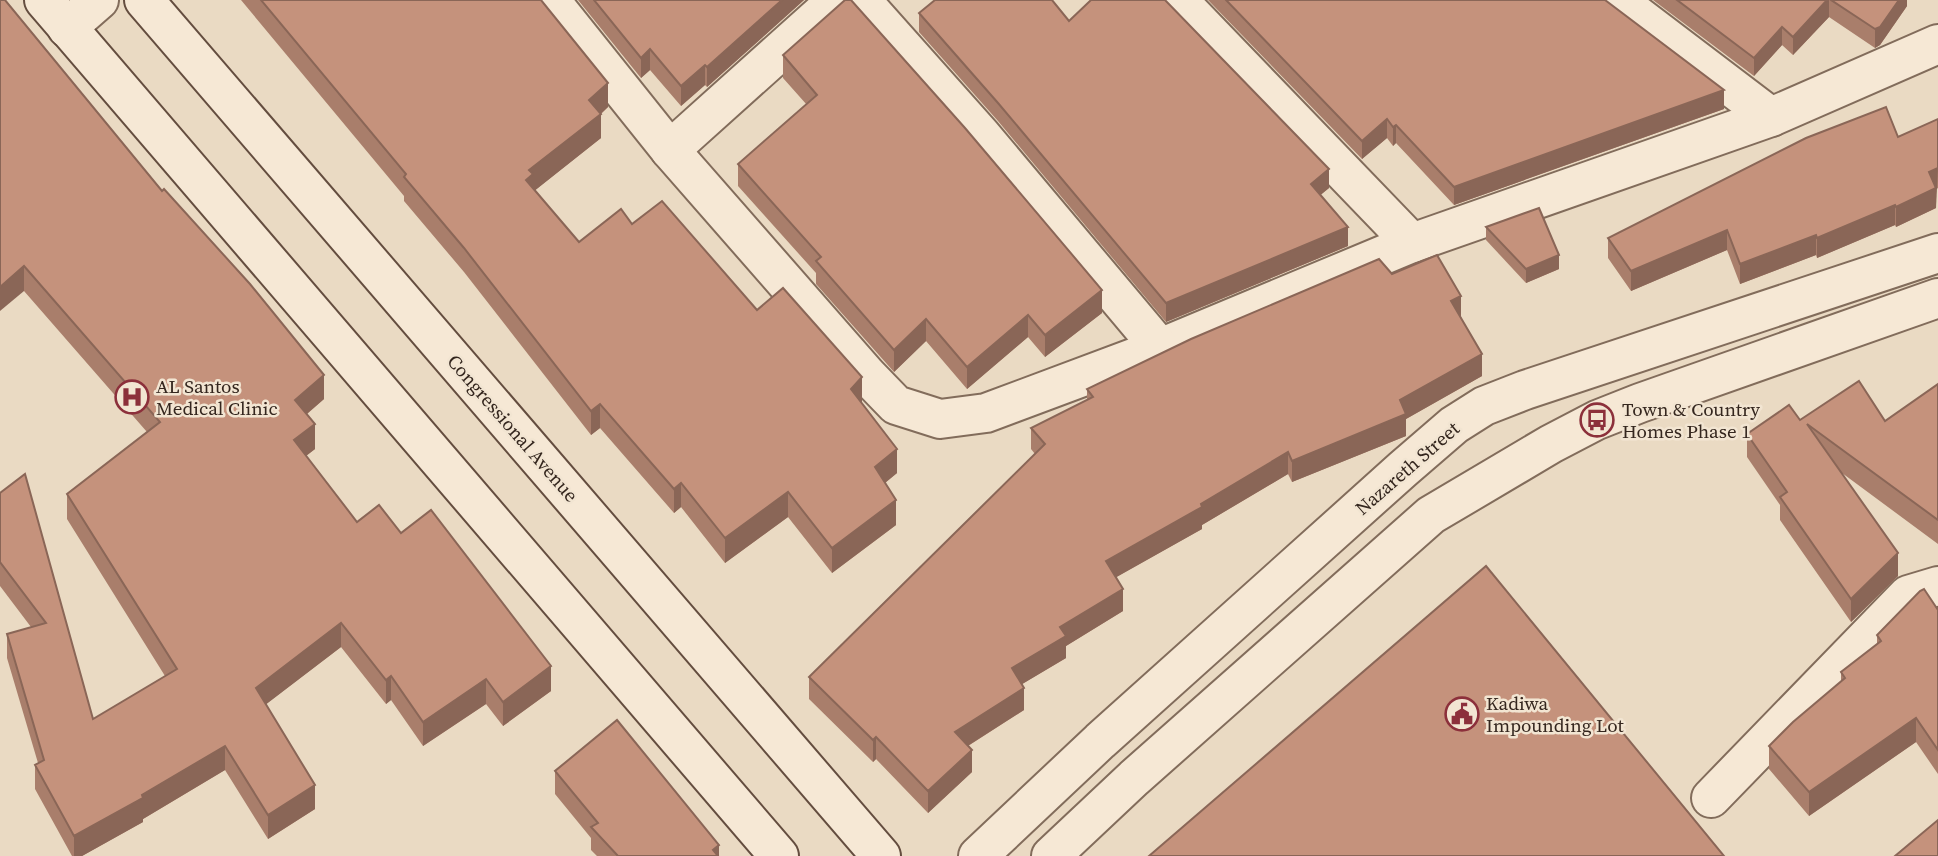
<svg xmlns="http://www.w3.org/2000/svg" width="1938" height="856" font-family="'Source Serif 4',serif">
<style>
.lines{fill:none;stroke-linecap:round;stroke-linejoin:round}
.minor-casing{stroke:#826c5b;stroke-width:42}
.tertiary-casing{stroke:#826c5b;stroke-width:42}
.secondary-casing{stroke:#644d3f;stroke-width:42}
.minor{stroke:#f6e8d5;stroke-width:38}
.tertiary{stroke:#f6e8d5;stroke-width:38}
.secondary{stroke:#f6e8d5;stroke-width:38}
.wall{fill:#a97e6b}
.shaded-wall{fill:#8a6657}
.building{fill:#c5927c;stroke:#8a6657;stroke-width:2}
.labels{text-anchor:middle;stroke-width:5;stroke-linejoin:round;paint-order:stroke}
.poi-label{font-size:19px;fill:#34261e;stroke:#f2e5d2;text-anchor:start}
.street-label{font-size:19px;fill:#34261e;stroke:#f2e5d2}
</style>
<rect width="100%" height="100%" fill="#eadac3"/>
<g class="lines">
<defs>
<g id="minor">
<polyline points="550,0 670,150 867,375 896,405 940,419 986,413 1160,348 1412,243 1771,117 1938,44"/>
<polyline points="861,0 982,136 1160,348"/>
<polyline points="1178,0 1412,243"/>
<polyline points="1617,0 1771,117"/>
<polyline points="67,28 99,0"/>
<polyline points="670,150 837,0"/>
<polyline points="1711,798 1908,595 1938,586"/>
</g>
<g id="tertiary">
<polyline points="978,856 1100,741 1403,469 1454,425 1484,406 1525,390 1938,253"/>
<polyline points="1051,856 1134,778 1431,515 1551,444 1597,420 1640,403 1938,298"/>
</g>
<g id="secondary">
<polyline points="44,0 779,856"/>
<polyline points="144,0 881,856"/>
</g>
</defs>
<use href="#minor" class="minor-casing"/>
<use href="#tertiary" class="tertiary-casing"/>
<use href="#secondary" class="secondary-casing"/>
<use href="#minor" class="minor"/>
<use href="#tertiary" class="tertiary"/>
<use href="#secondary" class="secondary"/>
</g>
<g class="wall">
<polygon points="0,0 324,399 307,414 315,449 306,456 357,522 401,533 551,691 503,726 486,704 423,746 391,700 386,704 341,647 266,704 315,809 268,839 225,770 143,819 143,822 82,856 72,856 35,789 35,765 38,763 7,658 7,634 31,627 0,586 0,493 93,719 165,676 67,519 67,494 147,432 24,291"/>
<polygon points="241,0 541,0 608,107 601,114 601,138 535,190 579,242 632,224 757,310 862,402 861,403 897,473 885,483 896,525 832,573 788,517 725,563 681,507 674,513 600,428 591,435 464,272 404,201 404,196"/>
<polygon points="578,0 804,0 707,87 705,85 681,106 650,70 641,78"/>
<polygon points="1208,0 1605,0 1724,109 1454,205 1396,143 1393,146 1387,138 1362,159"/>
<polygon points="1653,0 1907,0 1907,6 1880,45 1875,48 1829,17 1793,55 1782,45 1754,76"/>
<polygon points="919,13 1069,21 1329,188 1320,195 1348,246 1166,322 998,121 919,32"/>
<polygon points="783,55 1102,313 1045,357 1028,337 967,389 926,341 894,372 816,284 816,273 738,186 738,164 807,105 783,78"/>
<polygon points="1938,119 1938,188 1936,189 1936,208 1896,227 1895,225 1817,258 1816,255 1740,284 1727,250 1631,291 1608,258 1608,238 1898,137"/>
<polygon points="1486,227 1559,269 1526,283 1486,240"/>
<polygon points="1392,274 1461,317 1482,376 1406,419 1406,436 1292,482 1288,474 1202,525 1202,529 1116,577 1123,611 1066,646 1066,658 1022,684 1024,710 968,746 972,772 928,813 876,759 873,762 809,699 809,677 1035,454 1031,449 1031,428 1087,400 1087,389"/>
<polygon points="1938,384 1938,544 1842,473 1898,576 1851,622 1780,520 1780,505 1747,457 1747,434 1800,420 1885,421"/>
<polygon points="1938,610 1938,774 1916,742 1809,816 1769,769 1769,746 1841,681 1841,672 1877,644 1877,635"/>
<polygon points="555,771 719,856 597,856 591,850 591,838 555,794"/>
</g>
<g class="shaded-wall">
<polygon points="782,0 804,0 707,87 707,67"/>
<polygon points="1827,0 1829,0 1829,17 1793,55 1793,37"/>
<polygon points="1899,0 1907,0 1907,6 1880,45 1875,48 1875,29"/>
<polygon points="1782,27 1782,45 1754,76 1754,58"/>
<polygon points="650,49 650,70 641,78 641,58"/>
<polygon points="705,65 705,85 681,106 681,86"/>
<polygon points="608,83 608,107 598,116 601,114 601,138 533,192 526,180 529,170 589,100"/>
<polygon points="1724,90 1724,109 1454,205 1454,187"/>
<polygon points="1387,119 1387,138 1362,159 1362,141"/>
<polygon points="1396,125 1396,143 1393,146 1393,127"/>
<polygon points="1938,168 1936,208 1896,227 1896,207 1929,172"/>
<polygon points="1329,169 1329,188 1311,203 1311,184"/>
<polygon points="1895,205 1895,225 1817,258 1817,238"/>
<polygon points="1348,227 1348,246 1166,322 1166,303"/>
<polygon points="1727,230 1727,250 1631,291 1631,271"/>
<polygon points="1816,235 1816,255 1740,284 1740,264"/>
<polygon points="1559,255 1559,269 1526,283 1526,269"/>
<polygon points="24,266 24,291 0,311 0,287"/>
<polygon points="1102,290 1102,313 1045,357 1045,335"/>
<polygon points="1461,296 1461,318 1451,301"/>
<polygon points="1028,315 1028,337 967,389 967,367"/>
<polygon points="926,319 926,341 894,372 894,350"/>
<polygon points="1482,354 1482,376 1406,419 1406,436 1292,482 1292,461"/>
<polygon points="324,375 324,399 295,424 295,400"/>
<polygon points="862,377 862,402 851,413 851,389"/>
<polygon points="600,404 600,428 591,435 591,411"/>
<polygon points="315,424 315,449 294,465 294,440"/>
<polygon points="897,449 897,473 875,491 875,467"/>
<polygon points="1288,452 1288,474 1202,525 1202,529 1106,583 1106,561"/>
<polygon points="681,483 681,507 674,513 674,489"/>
<polygon points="788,492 788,517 725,563 725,538"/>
<polygon points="896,500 896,525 832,573 832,548"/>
<polygon points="1898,553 1898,576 1851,622 1851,599"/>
<polygon points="1123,589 1123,611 1066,646 1066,658 1012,690 1012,668 1060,627"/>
<polygon points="341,623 341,647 256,712 256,688"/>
<polygon points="551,666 551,691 503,726 503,702"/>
<polygon points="391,676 391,700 386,704 386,680"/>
<polygon points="486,679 486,704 423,746 423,722"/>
<polygon points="1024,688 1024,710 955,754 955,732"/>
<polygon points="1916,718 1916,742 1809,816 1809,792"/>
<polygon points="876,737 876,759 873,762 873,740"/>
<polygon points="225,746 225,770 143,819 143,822 82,856 74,856 74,836"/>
<polygon points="972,750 972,772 928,813 928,791"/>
<polygon points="315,785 315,809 268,839 268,815"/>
<polygon points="719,845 719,856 713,856 713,850"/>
</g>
<g class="building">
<polygon points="0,0 5,0 162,191 164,189 250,284 324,375 295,400 315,424 294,440 357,522 379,505 401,533 431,510 551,666 503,702 486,679 423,722 391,676 386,680 341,623 256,688 315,785 268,815 225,746 142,795 143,798 74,836 35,765 44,760 7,634 46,623 0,562 0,493 25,474 93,719 177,669 67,494 160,422 24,266 0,287"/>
<polygon points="261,0 541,0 608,83 589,100 601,114 529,170 533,174 526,180 579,242 621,209 632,224 662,201 757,310 783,288 862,377 851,389 897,449 875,467 896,500 832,548 788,492 725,538 681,483 674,489 600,404 591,411 464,248 404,177 406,174"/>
<polygon points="594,0 782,0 707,67 705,65 681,86 650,49 641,58"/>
<polygon points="845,0 851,0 965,128 1102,290 1045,335 1028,315 967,367 926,319 894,350 816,261 821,257 738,164 817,95 783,55"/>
<polygon points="935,0 1052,0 1069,21 1091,0 1165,0 1329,169 1311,184 1348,227 1166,303 998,103 919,13"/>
<polygon points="1226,0 1605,0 1724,90 1454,187 1396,125 1393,127 1387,119 1362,141"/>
<polygon points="1677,0 1827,0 1793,37 1782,27 1754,58"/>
<polygon points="1831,0 1899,0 1880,27 1875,29"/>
<polygon points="1886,107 1898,137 1938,119 1938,168 1929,172 1936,188 1896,207 1895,205 1817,238 1816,235 1740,264 1727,230 1631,271 1608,238 1806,138"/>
<polygon points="1539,208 1559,255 1526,269 1486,227"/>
<polygon points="1437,255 1461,296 1451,301 1482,354 1400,400 1406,414 1292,461 1288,452 1201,504 1202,507 1106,561 1123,589 1060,627 1066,636 1012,668 1024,688 955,732 972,750 928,791 876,737 873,740 809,677 1045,444 1031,428 1093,397 1087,389 1191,339 1379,259 1392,274"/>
<polygon points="1859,381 1885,421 1938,384 1938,520 1807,424 1898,553 1851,599 1780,497 1787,492 1747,434 1789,405 1800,420"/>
<polygon points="1486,566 1724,856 1149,856"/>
<polygon points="1924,589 1938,610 1938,750 1916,718 1809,792 1769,746 1793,722 1845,678 1841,672 1881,641 1877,635 1920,591"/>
<polygon points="617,720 719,845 713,850 718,856 618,856 591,827 598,823 555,771"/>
<polygon points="1938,820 1938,856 1895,856"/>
</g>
<defs>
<symbol id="hospital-ring" viewBox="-11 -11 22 22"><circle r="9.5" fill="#f2e5d2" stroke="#8c303b" stroke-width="1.5"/><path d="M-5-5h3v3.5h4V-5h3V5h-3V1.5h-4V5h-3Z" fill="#8c303b"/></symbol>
<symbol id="bus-ring" viewBox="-11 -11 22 22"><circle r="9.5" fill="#f2e5d2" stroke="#8c303b" stroke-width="1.5"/><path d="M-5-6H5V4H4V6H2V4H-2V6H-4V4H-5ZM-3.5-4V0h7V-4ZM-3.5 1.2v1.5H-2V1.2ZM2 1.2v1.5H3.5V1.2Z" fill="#8c303b"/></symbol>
<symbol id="civic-ring" viewBox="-11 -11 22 22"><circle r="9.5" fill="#f2e5d2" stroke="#8c303b" stroke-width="1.5"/><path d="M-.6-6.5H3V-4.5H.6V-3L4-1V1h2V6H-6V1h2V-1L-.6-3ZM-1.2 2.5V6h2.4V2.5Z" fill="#8c303b"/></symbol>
</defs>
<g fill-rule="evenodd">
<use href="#hospital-ring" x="113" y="378" width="38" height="38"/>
<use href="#bus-ring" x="1578" y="401" width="38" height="38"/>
<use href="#civic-ring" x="1443" y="695" width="38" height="38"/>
</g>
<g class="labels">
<g class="poi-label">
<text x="156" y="393">AL Santos<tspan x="156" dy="22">Medical Clinic</tspan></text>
<text x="1622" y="416">Town &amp; Country<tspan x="1622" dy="22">Homes Phase 1</tspan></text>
<text x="1486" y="710">Kadiwa<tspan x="1486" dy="22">Impounding Lot</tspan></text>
</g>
<g class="street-label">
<text transform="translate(513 428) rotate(49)" y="7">Congressional Avenue</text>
<text transform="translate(1407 468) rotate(-41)" y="7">Nazareth Street</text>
</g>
</g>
</svg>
